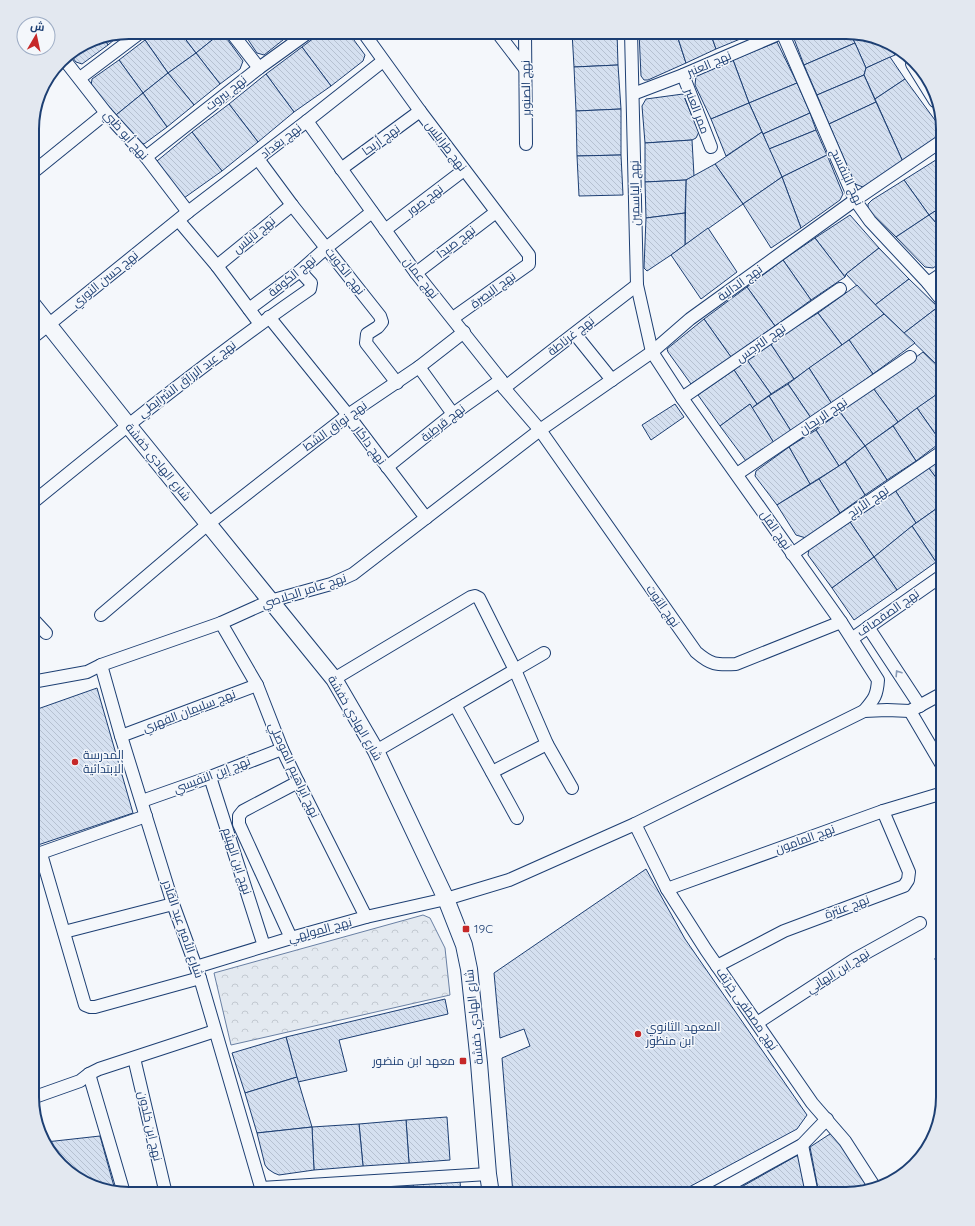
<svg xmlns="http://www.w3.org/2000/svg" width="975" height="1226" font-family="Quicksand,Cairo,sans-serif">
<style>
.park{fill:url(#park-crowns);stroke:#687fa3}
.building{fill:url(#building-back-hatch);stroke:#1d3f73}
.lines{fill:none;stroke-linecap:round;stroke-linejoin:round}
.minor-casing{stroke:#1d3f73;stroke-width:14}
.tertiary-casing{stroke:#1d3f73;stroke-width:18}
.path{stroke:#5e769c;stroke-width:2.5;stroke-dasharray:3 2;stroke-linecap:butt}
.minor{stroke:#f4f7fb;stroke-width:12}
.tertiary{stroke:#f4f7fb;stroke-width:16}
.oneway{stroke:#889bb7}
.poi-dot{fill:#c62828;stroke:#f4f7fb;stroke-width:1.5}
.labels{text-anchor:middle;stroke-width:3;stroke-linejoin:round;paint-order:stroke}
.street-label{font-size:12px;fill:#1d3f73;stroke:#f4f7fb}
.poi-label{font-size:12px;fill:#1d3f73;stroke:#f4f7fb;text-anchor:start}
.rim{fill:none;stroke:#1d3f73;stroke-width:2}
</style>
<defs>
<pattern id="park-crowns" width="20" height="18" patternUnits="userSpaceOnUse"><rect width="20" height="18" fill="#e3e9f0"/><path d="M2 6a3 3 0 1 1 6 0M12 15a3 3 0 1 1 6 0" fill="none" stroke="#c2c9d1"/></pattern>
<pattern id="building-back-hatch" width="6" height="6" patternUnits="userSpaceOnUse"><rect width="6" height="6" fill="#d5e0f0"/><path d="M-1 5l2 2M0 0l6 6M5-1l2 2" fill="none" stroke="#b6c1d1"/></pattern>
</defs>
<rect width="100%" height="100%" fill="#f4f7fb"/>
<polygon class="park" points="423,915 430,918 445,948 450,995 231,1045 214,973"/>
<g class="building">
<polygon points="156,32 180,32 196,53 168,73 145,40"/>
<polygon points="180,32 222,32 196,53"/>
<polygon points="222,32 243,61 240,69 220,84 196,53"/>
<polygon points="243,32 293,32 264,55 257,53"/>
<polygon points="322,32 348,32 365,55 363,61 331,86 302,47"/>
<polygon points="572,32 617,32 618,65 574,67"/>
<polygon points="639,32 676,32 686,63 648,80 644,80 641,76"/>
<polygon points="676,32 710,32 716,49 686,63"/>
<polygon points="710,32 743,32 745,37 716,49"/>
<polygon points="802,32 850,32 855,43 804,65 793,36"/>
<polygon points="850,32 889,43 895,55 866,68"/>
<polygon points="122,33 108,45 103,37"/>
<polygon points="103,37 108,45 82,64 76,62 69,53 92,39"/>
<polygon points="145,40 168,73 143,93 119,60"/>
<polygon points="777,42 797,83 749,103 733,60"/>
<polygon points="855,43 866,68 864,75 817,95 804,65"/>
<polygon points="889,43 894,45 902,52 895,55"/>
<polygon points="302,47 331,86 294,112 266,74"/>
<polygon points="196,53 220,84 194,105 168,73"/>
<polygon points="890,57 905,79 875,99 864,75 866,68"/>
<polygon points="119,60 143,93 116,115 91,86 92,79"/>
<polygon points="733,60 749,103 711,119 695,85 696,76"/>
<polygon points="618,65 621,109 576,111 574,67"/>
<polygon points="168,73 194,105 167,127 143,93"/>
<polygon points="266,74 294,112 258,142 229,104"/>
<polygon points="864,75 876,102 829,124 817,95"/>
<polygon points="905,79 940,127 941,134 903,162 875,99"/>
<polygon points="797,83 810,113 763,134 749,103"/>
<polygon points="143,93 167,127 144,144 137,142 116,115"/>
<polygon points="683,94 692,116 698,127 699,132 696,138 692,140 645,143 642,106 646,99"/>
<polygon points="876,102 903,162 863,187 855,184 829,124"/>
<polygon points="749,103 762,132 726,156 711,119"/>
<polygon points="229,104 258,142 222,171 192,132"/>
<polygon points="621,109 621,155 577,156 576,111"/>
<polygon points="810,113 816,130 769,149 763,134"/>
<polygon points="816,130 827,155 782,177 769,149"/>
<polygon points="192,132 222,171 184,198 157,161"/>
<polygon points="762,132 782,177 743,204 715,164"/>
<polygon points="692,140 694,176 686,180 645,182 645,143"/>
<polygon points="621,155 623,195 579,196 577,156"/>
<polygon points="827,155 843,194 840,200 801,228 782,177"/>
<polygon points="939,158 943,164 943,206 929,215 904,180"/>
<polygon points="715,164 743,204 685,245 686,180"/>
<polygon points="782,177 801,228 771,248 743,204"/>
<polygon points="686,180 685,213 646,218 645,182"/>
<polygon points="904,180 929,215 896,237 868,210 868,204 872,200"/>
<polygon points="943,206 943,231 929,215"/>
<polygon points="685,213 685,245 671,255 647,271 644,268 646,218"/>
<polygon points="850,215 879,248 846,274 845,277 815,238"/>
<polygon points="929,215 943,231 943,261 933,268 925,267 896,237"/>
<polygon points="708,228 737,272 701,299 671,255"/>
<polygon points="815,238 845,277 811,300 783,260"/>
<polygon points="879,248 909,279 875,305 846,274"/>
<polygon points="783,260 811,300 775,326 747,287"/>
<polygon points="909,279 938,307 904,333 875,305"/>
<polygon points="857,285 884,314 842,345 818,313"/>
<polygon points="747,287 775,326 731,357 704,319"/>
<polygon points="938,307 943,313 943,358 935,363 904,333"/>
<polygon points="818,313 842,345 794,379 770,343"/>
<polygon points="884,314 915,343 873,374 849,340"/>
<polygon points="704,319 731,357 691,384 668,352 667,349"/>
<polygon points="849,340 873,374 832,404 809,368"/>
<polygon points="770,343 794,379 771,394 747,360"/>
<polygon points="923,352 943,371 943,390 898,422 873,388"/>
<polygon points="943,358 943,371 935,363"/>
<polygon points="747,360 771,394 757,404 734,370"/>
<polygon points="809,368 832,404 811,418 788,384"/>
<polygon points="734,370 757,404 752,408 750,404 720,426 698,395"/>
<polygon points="788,384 811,418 791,431 769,396"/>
<polygon points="873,388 898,422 865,446 840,412"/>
<polygon points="943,390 943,440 941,442 917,408"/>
<polygon points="769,396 791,431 774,443 752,408"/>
<polygon points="675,404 684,417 651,440 642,425"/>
<polygon points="750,404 774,443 746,461 720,426"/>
<polygon points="917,408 941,442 916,461 893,426"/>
<polygon points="840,412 865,446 839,466 816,430"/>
<polygon points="893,426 916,461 887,480 865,446"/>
<polygon points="816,430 839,466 810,484 789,447"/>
<polygon points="865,446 887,480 865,495 845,462"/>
<polygon points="789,447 810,484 777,505 755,476 756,471"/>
<polygon points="943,457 943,487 928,467"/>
<polygon points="845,462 865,495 840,513 819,479"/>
<polygon points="928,467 943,487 943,504 916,523 895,490"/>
<polygon points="819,479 840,513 806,538 796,535 777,505"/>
<polygon points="895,490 916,523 874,557 850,522"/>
<polygon points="943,504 943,557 936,562 912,526"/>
<polygon points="850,522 874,557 832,588 808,555 809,549"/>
<polygon points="912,526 936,562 897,590 874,557"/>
<polygon points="874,557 897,590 854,620 832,588"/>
<polygon points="97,688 133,813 32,847 32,711"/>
<polygon points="646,869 685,939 807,1115 797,1129 676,1194 513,1194 502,1058 530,1046 524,1029 500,1038 494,973"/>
<polygon points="445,999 448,1014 339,1040 347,1071 298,1082 286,1037"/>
<polygon points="286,1037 297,1077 245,1093 232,1053"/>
<polygon points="297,1077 312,1127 257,1133 245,1093"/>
<polygon points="447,1117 450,1160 409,1163 406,1120"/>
<polygon points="406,1120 409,1163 363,1166 359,1124"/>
<polygon points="359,1124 363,1166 314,1170 312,1127"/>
<polygon points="312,1127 314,1170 279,1175 274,1173 268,1169 265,1165 257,1133"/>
<polygon points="833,1132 868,1187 847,1194 819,1194 810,1147"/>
<polygon points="100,1136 115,1190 81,1181 48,1151 46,1144 46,1142"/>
<polygon points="798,1155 806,1194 729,1194"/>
<polygon points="460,1181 461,1194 414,1194 413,1184"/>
<polygon points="413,1184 414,1194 370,1194 370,1187"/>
<polygon points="370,1187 370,1194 324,1194 324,1191"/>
<polygon points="324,1191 324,1194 289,1194"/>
</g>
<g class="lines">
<defs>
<g id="minor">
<polyline points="231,32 259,68"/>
<polyline points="363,32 420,111 529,255 529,264 453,318"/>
<polyline points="497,32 526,70"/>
<polyline points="525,32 526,144"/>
<path d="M631,32L637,285L652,352L682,398L841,622L878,680C877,696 874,699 864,711"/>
<polyline points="782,32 855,200 870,221 928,283 943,302"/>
<polyline points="63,58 106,113 146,157 188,212"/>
<polyline points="912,64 935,101"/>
<polyline points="683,75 711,147"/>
<polyline points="80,78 141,32"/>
<polyline points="633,94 683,75 783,32"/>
<path d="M307,121L416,273L501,380L504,388L540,430L696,652C711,665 716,665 736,664L841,622"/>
<polyline points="146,157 259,68 309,32"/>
<polyline points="258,159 292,205 380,316 382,322 378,327 367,334 366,343 397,383"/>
<polyline points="341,169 420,111"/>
<polyline points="32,173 106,113"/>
<polyline points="179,221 217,266 260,324"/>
<polyline points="385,230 464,170"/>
<polyline points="217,266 292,205"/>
<polyline points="416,273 496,212"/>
<polyline points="928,283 943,273"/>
<polyline points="249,309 300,271 326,248 372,212"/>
<polyline points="269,317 348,415 426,518"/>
<polyline points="575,334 612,380"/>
<polyline points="32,338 188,212 307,121 383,61"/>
<polyline points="419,367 453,414"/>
<polyline points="504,388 637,285"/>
<polyline points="682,398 840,289"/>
<polyline points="387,467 453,414 501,380"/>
<polyline points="737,474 910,357"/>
<path d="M32,503C123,429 214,355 310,289L311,283L300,271"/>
<polyline points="792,554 943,451"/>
<polyline points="101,615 208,524 348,415 419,367 464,332"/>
<polyline points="32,618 46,633"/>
<polyline points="221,623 257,685 282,749 298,782 366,917"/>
<polyline points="868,627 920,706"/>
<polyline points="853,638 943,575"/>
<polyline points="101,665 121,736 173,904 200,978 263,1194"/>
<polyline points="334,679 471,597 475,596 479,598 515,670 547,744 572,788"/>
<polyline points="32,682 87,672 101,665 221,623 270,601 331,584 353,574 540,430 652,352 690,319 855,200 943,140"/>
<polyline points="455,705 517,818"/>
<polyline points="910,711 943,767"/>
<polyline points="121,736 257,685"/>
<polyline points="376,751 544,653"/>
<polyline points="492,772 547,744"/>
<polyline points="210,777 264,946"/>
<polyline points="142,801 210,777 282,749"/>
<polyline points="635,824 667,889 706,950 812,1103 845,1141 874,1186"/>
<polyline points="41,854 85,1005 90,1007 95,1007 200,978"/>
<polyline points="32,856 146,816"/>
<polyline points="667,889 883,811 943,793"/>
<polyline points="64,932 173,904"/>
<polyline points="291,938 239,824 239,816 243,811 298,782"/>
<polyline points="717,966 784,931 904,886 908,880 909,872 883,811"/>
<polyline points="196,967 291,938 366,917 446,899 509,880 635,824 864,711 887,710 910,711 943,693"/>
<polyline points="757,1023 855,959 920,923"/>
<polyline points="134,1058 166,1194"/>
<polyline points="89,1074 124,1193"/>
<polyline points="32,1098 80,1081 89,1074 99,1069 215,1031"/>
<polyline points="802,1145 812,1194"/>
<polyline points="261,1188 488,1174"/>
<polyline points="713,1194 802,1145 827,1119"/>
</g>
<polyline id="tertiary" points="32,304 128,425 334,679 376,751 446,899 464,945 469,969 479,1063 488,1174 491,1194"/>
</defs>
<use href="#minor" class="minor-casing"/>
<use href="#tertiary" class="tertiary-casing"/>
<polyline class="path" points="935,958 943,970"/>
<use href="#minor" class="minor"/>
<use href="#tertiary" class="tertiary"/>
</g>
<defs><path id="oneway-chevron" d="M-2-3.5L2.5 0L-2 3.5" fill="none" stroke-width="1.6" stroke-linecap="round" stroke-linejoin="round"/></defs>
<use class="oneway" href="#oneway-chevron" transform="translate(898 673) rotate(-123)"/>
<g class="poi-dot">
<circle cx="75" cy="762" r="4"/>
<rect x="462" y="925" width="8" height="8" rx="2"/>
<circle cx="638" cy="1034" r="4"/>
<rect x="459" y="1057" width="8" height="8" rx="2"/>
</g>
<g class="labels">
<g class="street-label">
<text transform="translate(709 64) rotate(-23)" y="4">نهج العنبر</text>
<text transform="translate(526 88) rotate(-91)" y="4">نهج الصنوبر</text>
<text transform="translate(226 93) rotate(-38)" y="4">نهج بيروت</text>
<text transform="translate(697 111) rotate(69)" y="4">ممر العنبر</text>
<text transform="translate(126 135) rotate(49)" y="4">نهج أبو ظبي</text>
<text transform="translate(381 140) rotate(-36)" y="4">نهج أريحا</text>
<text transform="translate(281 141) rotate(-38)" y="4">نهج بغداد</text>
<text transform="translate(446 146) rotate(53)" y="4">نهج طرابلس</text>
<text transform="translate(847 177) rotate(65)" y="4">نهج البنفسج</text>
<text transform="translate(635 193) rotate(-91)" y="4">نهج الياسمين</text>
<text transform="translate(425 200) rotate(-37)" y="4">نهج صور</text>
<text transform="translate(254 235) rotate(-39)" y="4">نهج نابلس</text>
<text transform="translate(456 242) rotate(-37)" y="4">نهج صيدا</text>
<text transform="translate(345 271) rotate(52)" y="4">نهج الكويت</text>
<text transform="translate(292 276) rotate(-39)" y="4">نهج الكوفة</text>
<text transform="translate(421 278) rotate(52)" y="4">نهج عمان</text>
<text transform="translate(105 279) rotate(-39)" y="4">نهج حسن النوري</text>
<text transform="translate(740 283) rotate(-36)" y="4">نهج الدالية</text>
<text transform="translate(493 290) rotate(-36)" y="4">نهج البصرة</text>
<text transform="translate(571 336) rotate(-38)" y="4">نهج غرناطة</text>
<text transform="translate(761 343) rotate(-35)" y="4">نهج النرجس</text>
<text transform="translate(187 379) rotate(-37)" y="4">نهج عبد الرزاق الشرايطي</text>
<text transform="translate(823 416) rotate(-34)" y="4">نهج الريحان</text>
<text transform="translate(443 423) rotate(-38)" y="4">نهج قرطبة</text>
<text transform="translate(335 426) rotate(-36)" y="4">نهج نواق الشط</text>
<text transform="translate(370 445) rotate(54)" y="4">نهج داكار</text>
<text transform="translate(158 462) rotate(51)" y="4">شارع الهادي خفشة</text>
<text transform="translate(868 502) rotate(-34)" y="4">نهج الأرنج</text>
<text transform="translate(776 530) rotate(55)" y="4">نهج الفل</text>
<text transform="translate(304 591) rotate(-18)" y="4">نهج عامر الجلاصي</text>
<text transform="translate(663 606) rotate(55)" y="4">نهج التوت</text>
<text transform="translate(888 613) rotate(-35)" y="4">نهج الصفصاف</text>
<text transform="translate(189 711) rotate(-21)" y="4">نهج سليمان الفهري</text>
<text transform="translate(355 718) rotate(60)" y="4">شارع الهادي خفشة</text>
<text transform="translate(294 770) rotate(65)" y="4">نهج ابراهيم الموصلي</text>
<text transform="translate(212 775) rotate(-21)" y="4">نهج إبن النفيسي</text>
<text transform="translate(805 839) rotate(-20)" y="4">نهج المامون</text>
<text transform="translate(237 861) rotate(72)" y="4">نهج ابن الهيثم</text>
<text transform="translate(847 907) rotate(-20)" y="4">نهج عنترة</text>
<text transform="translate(183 929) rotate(71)" y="4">شارع الأمير عبد القادر</text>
<text transform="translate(320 930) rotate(-15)" y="4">نهج المولهي</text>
<text transform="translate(838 971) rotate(-32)" y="4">نهج ابن الهاني</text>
<text transform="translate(747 1009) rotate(55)" y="4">نهج مصطفى خريّف</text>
<text transform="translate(474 1017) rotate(-96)" y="4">شارع الهادي خفشة</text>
<text transform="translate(150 1126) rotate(77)" y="4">نهج ابن خلدون</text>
</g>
<g class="poi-label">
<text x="83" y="759">المدرسة<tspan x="83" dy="14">الإبتدائية</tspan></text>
<text x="474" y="933">19C</text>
<text x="646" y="1031">المعهد الثانوي<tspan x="646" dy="14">ابن منظور</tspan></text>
<text x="455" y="1065" text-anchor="end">معهد ابن منضور</text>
</g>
</g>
<path d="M0 0H975V1226H0ZM129 39H846A90 90 0 0 1 936 129V1097A90 90 0 0 1 846 1187H129A90 90 0 0 1 39 1097V129A90 90 0 0 1 129 39Z" fill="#e3e8f0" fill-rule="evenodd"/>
<path class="rim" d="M129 39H846A90 90 0 0 1 936 129V1097A90 90 0 0 1 846 1187H129A90 90 0 0 1 39 1097V129A90 90 0 0 1 129 39Z"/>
<g transform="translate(36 36) rotate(9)"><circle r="19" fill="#f4f7fb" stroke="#9eadc5"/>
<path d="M0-3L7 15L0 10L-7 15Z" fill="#c62828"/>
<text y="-6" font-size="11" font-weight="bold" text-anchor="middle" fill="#1d3f73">ش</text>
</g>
</svg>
